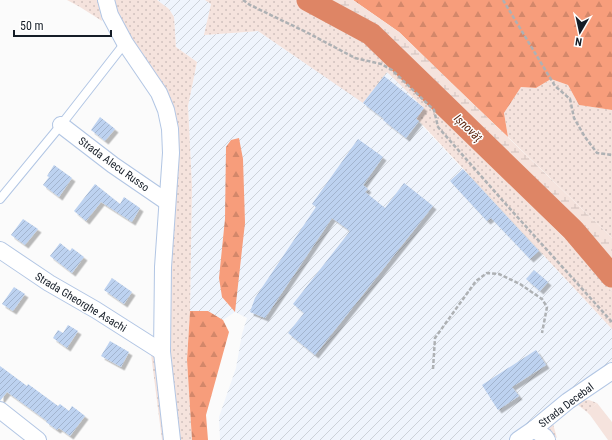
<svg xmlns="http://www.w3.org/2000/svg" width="612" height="440" font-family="'Roboto Condensed',sans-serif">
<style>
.industrial{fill:url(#industrial-furrows)}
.grass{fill:url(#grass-dots)}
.forest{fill:url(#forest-firs)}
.wetland{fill:url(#wetland-marsh)}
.garden{fill:#f5e3dd}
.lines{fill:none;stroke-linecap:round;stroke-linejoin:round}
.river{stroke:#de8565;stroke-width:23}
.building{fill:url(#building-hatch);filter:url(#shadow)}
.service-casing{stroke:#b2c6e4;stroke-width:10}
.minor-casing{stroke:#b2c6e4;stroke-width:18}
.path{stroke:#aeb1b4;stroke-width:2.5;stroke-dasharray:4 2;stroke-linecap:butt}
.service{stroke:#fff;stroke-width:8}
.minor{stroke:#fff;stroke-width:16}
.labels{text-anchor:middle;stroke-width:3;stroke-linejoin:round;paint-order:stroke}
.street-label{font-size:11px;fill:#151d27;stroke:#fff}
.water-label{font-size:12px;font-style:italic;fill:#571f08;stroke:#fff}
</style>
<defs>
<pattern id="industrial-furrows" width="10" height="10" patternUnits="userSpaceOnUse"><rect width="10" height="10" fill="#eff4fc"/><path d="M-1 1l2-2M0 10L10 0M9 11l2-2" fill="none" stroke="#ccd1d8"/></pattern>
<pattern id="grass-dots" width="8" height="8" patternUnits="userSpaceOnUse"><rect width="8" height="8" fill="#f5e3dd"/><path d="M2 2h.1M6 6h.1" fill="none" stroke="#d1c2be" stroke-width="1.8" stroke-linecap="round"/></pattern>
<pattern id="forest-firs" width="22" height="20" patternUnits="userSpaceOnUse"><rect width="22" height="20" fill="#f79d7b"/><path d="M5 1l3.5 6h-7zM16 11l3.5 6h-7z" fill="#d3876a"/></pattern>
<pattern id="wetland-marsh" width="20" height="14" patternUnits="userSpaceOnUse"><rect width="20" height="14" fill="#f5e3dd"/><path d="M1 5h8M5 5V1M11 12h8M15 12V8" fill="none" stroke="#d1c2be"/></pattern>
<pattern id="building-hatch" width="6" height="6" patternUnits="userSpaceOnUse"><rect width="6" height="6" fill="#bdd2f0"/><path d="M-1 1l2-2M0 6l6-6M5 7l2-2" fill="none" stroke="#a2b4ce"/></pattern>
<filter id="shadow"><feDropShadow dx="3.5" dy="3.5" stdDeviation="0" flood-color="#0004"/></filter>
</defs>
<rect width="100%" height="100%" fill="#fbfbfb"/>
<polygon class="industrial" points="157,0 205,0 211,4 204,35 258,31 363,102 387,72 424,108 416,119 612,329 612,361 569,393 515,436 509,440 220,440 219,417 236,368 242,334 247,318 235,312 223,320 208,311 190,311 192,187 188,106 197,62 176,47 174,17 169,9"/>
<g class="grass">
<polygon points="67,0 98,0 102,21 80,7"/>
<polygon points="112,0 157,0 169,9 174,17 176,47 197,62 188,106 192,187 190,311 187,360 192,440 177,440 167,315 172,110 165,88 140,53 115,11"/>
<polygon points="205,0 295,0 366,40 439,111 568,242 612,292 612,329 419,121 416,119 424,108 387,72 363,103 258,31 204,35 211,4"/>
<polygon points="551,79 568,85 579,105 612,110 612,238 508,137 504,113 521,87 536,88"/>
<polygon points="142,344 157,359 166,440 162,440 151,354"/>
<polygon points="589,400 597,403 587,412 578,405 570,409 553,424 557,438 547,431 549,425 577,401"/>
</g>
<g class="forest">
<polygon points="353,0 612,0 612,110 579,105 568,85 551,79 536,88 521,87 504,113 508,137 451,83 399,32"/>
<polygon points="239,138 243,159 245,223 235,312 222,297 219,278 225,219 226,147 231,140"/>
<polygon points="190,311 208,311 223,320 229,332 206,415 208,440 192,440 187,360"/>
</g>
<polygon class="wetland" points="295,0 353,0 399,32 612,238 612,292 568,242 439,111 366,40"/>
<polygon class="garden" points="597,403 612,422 612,440 608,440 590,415 587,412"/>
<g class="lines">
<polyline class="river" points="308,0 371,34 573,230 612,276"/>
</g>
<g class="building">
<polygon points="384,76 424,108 416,119 419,121 406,138 383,120 384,119 363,103"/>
<polygon points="100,117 115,129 105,141 91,130"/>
<polygon points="358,139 383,157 363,185 368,189 365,192 385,208 404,183 433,206 315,355 288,333 304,313 293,304 350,231 332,218 265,318 250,312 255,298 316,207 312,204"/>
<polygon points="54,165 72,178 59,197 43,185 49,177 47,176"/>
<polygon points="463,169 539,251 530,259 491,218 487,221 450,181"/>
<polygon points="95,184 120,204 124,197 140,208 132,222 101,202 86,221 74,211"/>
<polygon points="23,219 38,229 25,245 11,235"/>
<polygon points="60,243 70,251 72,248 84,257 72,273 50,256"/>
<polygon points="534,270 548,282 540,291 526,279"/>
<polygon points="112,278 132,292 124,304 104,290"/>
<polygon points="14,287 25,294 13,311 2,304"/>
<polygon points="68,325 78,331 67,348 53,338 58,330 63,333"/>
<polygon points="110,341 129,352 121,367 101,356"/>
<polygon points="536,350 546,365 512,387 519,396 498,410 482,385"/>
<polygon points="0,366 27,386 28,384 58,406 60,404 69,411 72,406 85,416 70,436 59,428 57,430 46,422 47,421 7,392 0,401"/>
</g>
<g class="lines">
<defs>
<polyline id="service" points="0,199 61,125 125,43"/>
<g id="minor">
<polyline points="106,0 110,15 125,43 159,93 166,110 170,129 171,153 163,267 162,352 172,440"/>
<polyline points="61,125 113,165 167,202"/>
<polyline points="0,250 49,283 96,310 162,352"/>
<polyline points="0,410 38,440"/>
<polyline points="534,429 545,437 547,440"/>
<polyline points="518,440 534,429 568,401 612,371"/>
</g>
</defs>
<use href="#service" class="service-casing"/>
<use href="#minor" class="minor-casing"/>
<g class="path">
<polyline points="243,0 250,5 308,33 355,58 381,64 392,70 434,110 438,127 503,201 612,322"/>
<polyline points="503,0 555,86 570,99 574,118 585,137 597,153 612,155"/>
<polyline points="433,369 435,338 476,281 487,273 499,274 520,284 542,299 547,307 542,333"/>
</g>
<use href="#service" class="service"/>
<use href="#minor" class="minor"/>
</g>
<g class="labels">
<g class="street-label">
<text transform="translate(114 164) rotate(36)" y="4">Strada Alecu Russo</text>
<text transform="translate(81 302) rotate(31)" y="4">Strada Gheorghe Asachi</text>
<text transform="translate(566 405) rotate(-37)" y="4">Strada Decebal</text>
</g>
<g class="water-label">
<text transform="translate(468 128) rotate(44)" y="4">Ișnovăț</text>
</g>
</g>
<g transform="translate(580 32) rotate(189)" stroke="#ffffff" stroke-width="3" paint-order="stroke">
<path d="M0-3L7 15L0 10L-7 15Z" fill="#151d27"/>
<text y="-6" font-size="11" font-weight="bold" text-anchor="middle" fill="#151d27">N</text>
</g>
<path d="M14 30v6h97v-6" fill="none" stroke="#151d27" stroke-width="2"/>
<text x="20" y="30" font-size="12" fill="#151d27" stroke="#ffffff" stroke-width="3" paint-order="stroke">50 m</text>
</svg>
